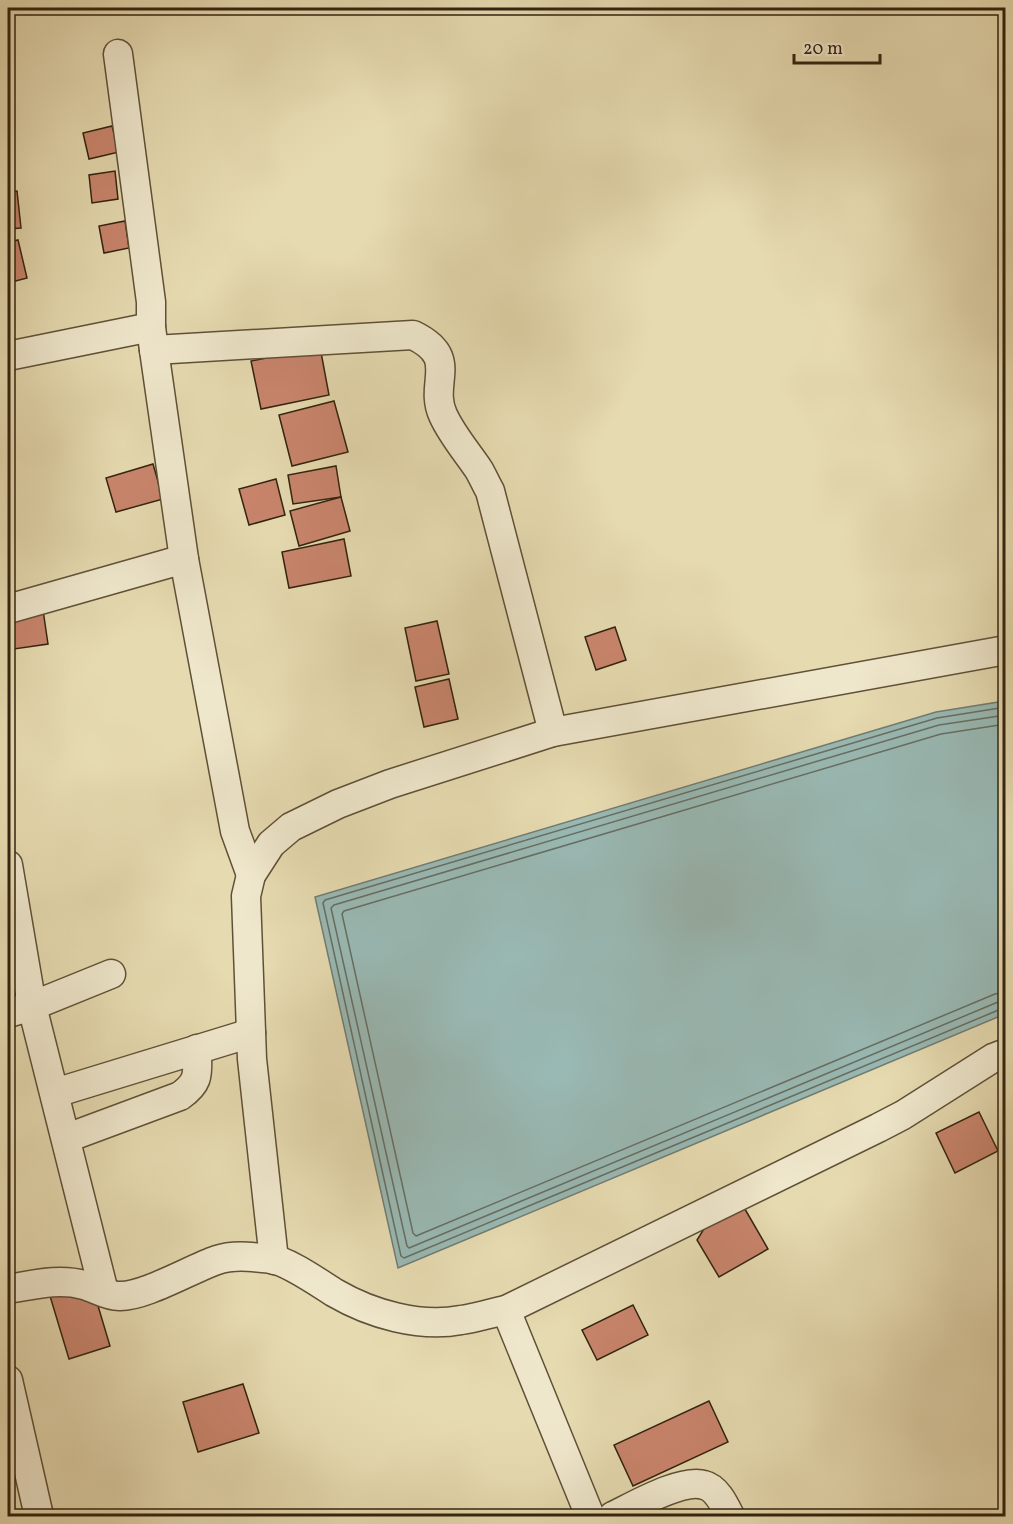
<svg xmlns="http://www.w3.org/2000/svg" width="1013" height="1524" font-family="Vollkorn,serif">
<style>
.water{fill:#99b9b4;stroke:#707d72;stroke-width:1.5}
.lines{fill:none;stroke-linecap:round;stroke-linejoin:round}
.shore{stroke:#666e62;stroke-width:1.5}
.building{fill:#c9856d;stroke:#32230f;stroke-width:1.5}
.minor-casing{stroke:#5f5137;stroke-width:31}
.minor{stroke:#efe7cc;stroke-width:28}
</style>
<rect width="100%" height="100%" fill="#e6dab0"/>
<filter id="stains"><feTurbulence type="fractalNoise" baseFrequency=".00333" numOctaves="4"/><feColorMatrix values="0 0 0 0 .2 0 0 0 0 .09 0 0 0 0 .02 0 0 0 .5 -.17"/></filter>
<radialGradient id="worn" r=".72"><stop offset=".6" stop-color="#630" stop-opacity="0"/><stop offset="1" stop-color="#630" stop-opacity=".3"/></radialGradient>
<polygon class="water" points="1005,701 1005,1014 398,1268 315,897 936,712"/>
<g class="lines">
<g class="shore">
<polyline points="1006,707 937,718 325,900 323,903 401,1256 404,1258 1001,1009 1006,1009"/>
<polyline points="1006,715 939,725 334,905 331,908 407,1246 409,1248 998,1002 1006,1001"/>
<polyline points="1006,724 941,734 344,911 342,914 413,1233 416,1236 995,994 1006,992"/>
</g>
</g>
<g class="building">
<polygon points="112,126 119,152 89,159 83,133"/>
<polygon points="115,171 118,199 92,203 89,175"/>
<polygon points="17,191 21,228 8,229 8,192"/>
<polygon points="125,221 129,248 104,253 99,226"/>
<polygon points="18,240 27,278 8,283 8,242"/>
<polygon points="320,347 329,395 261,409 251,361"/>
<polygon points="334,401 348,452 292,466 279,415"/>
<polygon points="153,464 163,499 116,512 106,478"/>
<polygon points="336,466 341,497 293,504 288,475"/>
<polygon points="276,479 285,515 249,525 239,489"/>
<polygon points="341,497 350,531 299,546 290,511"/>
<polygon points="344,539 351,576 289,588 282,552"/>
<polygon points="43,610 48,644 14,649 9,615"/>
<polygon points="437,621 449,674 416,681 405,628"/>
<polygon points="615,627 626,660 596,670 585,637"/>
<polygon points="449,679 458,719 424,727 415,687"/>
<polygon points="979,1112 998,1151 955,1173 936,1133"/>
<polygon points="742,1204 768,1249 719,1277 697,1240 707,1224"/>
<polygon points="68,1291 96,1299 110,1346 69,1359 50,1296"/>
<polygon points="633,1305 648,1335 597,1360 582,1330"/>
<polygon points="243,1384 259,1433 198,1452 183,1402"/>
<polygon points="709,1401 728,1442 633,1486 614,1445"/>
</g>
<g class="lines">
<defs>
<g id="minor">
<polyline points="118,54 151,302 151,327 154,350 184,559 235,831 251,875"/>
<path d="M154,350L413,335C461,358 428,382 443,415C452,435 467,452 479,470C483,477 486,484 490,491L553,732"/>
<polyline points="8,356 151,327"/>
<polyline points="8,609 184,559"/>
<polyline points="8,865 32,1006 104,1292"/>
<polyline points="8,1013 32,1006 111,974"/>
<polyline points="55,1093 251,1033"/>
<path d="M67,1138L180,1096C201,1081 197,1073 197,1049"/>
<polyline points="274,1260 252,1059 246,896 251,875 271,844 291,827 338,804 390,784 553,732 1006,650"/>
<path d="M8,1289C33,1285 59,1278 84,1285C95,1288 107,1296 119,1296C144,1297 191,1269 217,1260C234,1254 253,1257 271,1259C288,1261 319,1283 335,1293C371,1314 420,1328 461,1320C476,1318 491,1313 506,1310L878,1128L903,1115L993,1058L1006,1053"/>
<polyline points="506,1310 590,1516"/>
<polyline points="8,1380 39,1516"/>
<path d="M613,1516C634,1506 682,1478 704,1485C717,1488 725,1506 730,1516"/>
</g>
</defs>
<use href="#minor" class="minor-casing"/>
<use href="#minor" class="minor"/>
</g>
<rect width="1013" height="1524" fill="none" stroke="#e6dab0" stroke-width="30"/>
<rect x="9" y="9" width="995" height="1506" fill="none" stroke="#32230f" stroke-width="3"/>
<rect x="15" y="15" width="983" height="1494" fill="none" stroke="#32230f" stroke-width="1.5"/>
<path d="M794 54v9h86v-9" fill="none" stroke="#32230f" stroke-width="3"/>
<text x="803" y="54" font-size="18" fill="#32230f" stroke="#efe7cc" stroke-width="4.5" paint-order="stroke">20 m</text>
<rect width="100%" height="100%" filter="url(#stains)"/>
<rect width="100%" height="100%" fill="url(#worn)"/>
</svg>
